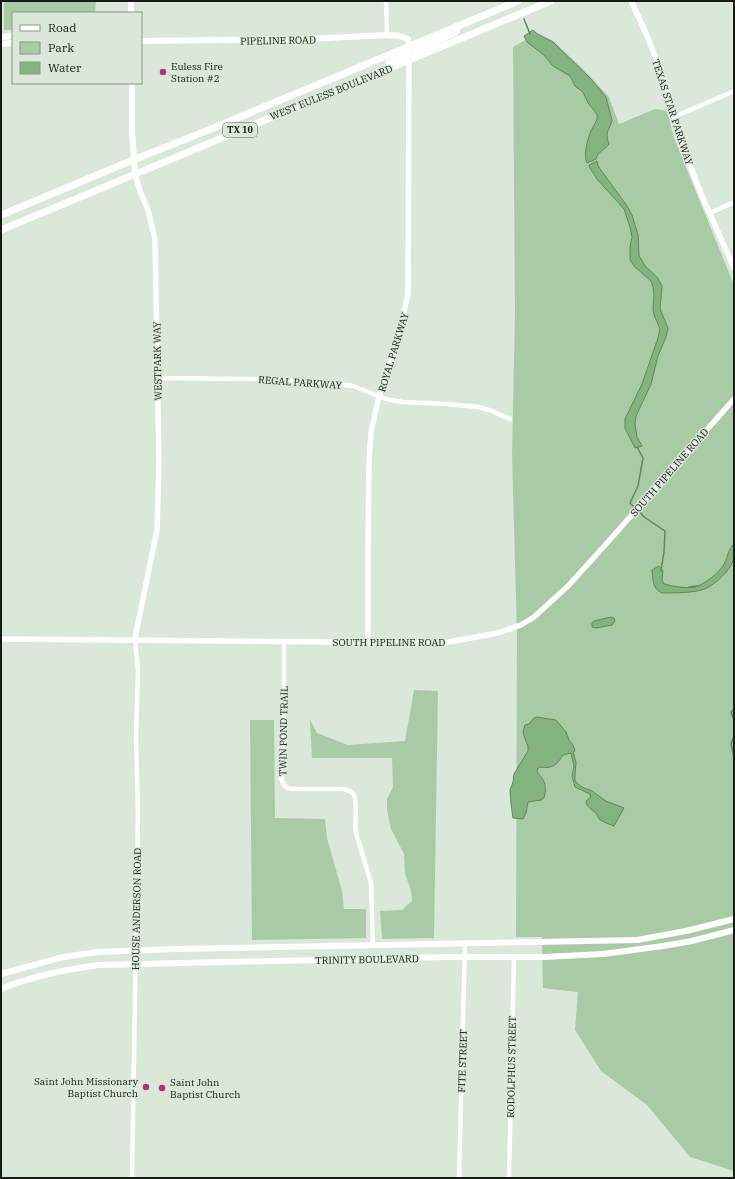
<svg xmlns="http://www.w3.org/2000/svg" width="735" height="1179" font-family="'IBM Plex Serif',serif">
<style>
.green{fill:#a8cba5}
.water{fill:#83b47f;stroke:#62865f}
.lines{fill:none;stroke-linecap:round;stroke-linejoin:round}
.stream{stroke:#62865f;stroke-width:1.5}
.minor{stroke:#fff;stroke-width:4.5}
.tertiary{stroke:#fff;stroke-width:5.5}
.secondary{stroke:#fff;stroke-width:6}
.primary{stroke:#fff;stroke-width:7}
.poi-dot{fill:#b43076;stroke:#d9e8d8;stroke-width:1.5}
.labels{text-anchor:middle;stroke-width:3;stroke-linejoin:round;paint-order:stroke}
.shield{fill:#d9e8d8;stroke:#505850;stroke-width:1}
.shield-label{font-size:9px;font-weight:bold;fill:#161b15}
.street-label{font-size:10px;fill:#161b15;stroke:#d9e8d8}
.poi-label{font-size:10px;fill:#161b15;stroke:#d9e8d8;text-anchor:start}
</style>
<rect width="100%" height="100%" fill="#d9e8d8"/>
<g class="green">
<polygon points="4,1 96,1 95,13 13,13 13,30 4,30"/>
<polygon points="536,32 553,41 583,69 609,97 619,124 655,109 667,111 674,138 734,285 734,1171 690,1157 647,1105 601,1071 575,1030 578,992 543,988 542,937 516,937 517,633 512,455 515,313 513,47 527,39"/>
<polygon points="414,690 438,691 434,938 382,939 380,911 402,910 412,901 411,890 405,874 404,854 391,829 387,810 387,799 393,787 392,758 312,758 310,719 317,733 348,745 405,741"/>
<polygon points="250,720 274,720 275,818 325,819 327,838 342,891 344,909 366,909 366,938 252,940"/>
</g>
<g class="water">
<path d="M533,30L537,34L553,42L591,79L606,97L612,120C610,131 604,130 609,144C605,150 598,151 596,159L587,163C583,155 588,136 592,129C595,123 598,120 597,114L588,103L583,92L575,86L570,76L553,66L544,55L527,42L524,36Z"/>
<polygon points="597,161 598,166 627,206 632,215 638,235 639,256 646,267 657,277 662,286 660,309 668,328 666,337 658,356 651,384 636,416 635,424 637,437 642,446 635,448 625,428 625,419 642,384 658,338 660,329 654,315 653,309 654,294 653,287 651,281 634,266 630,260 630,247 632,237 630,227 624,209 597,179 590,168 589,165"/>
<path d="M734,544C734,549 735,553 734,557C732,571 710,590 697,591C685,593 674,593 662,593C652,589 653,579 652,570L659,566L663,571L662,580L664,584C673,586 686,589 695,587C704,585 720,572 724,564C728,557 728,549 734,544Z"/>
<polygon points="611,617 614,618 615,621 612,625 596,628 592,627 592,623 594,621"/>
<path d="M536,717L556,720L566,732L569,740L573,745L575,751L573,752L576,762L575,775V781L578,784L582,787L592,791L606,801L624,808L614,826C609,824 603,822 599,819C598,817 597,815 596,813C591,809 587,808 586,801L591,797L590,794L575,787L572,776L574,766L571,753L563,755C557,765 552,769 540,767L537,769C537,773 539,774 542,778C546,784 546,791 544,798L541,800L528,802L526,813L523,819L513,818L511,804L510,790L513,782L514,774L528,751V746L525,739L523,732L525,725L529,724L533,719Z"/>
</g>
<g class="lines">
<g class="stream">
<polyline points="524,19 530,34"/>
<polyline points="635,508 630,503 638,486 643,458 637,447"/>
<polyline points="638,510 644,517 665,531 664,552 661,571"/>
<polyline points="689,587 698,586"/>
<polyline points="734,709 731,712 734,720"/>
<polyline points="734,736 731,744 734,757"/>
</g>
<g class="minor">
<polyline points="386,1 387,35"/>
<polyline points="674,117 734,91"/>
<polyline points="710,213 734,202"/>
<polyline points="158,378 257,379 330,383 353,386 386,399 402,402 448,404 478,407 489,410 510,419"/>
<path d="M284,642V695L281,776C282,783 284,788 292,789H343C348,790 352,791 354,795C358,802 354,824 356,833L371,883L373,946"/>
<polyline points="132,1178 138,812 136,737 138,671 135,640"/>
<polyline points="459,1178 465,944"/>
<polyline points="509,1178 514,957"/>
</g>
<g class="tertiary">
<polyline points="631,1 646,33 667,87 677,132 702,196 734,268"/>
<polyline points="135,174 140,191 148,210 155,239 159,463 157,530 137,628 135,640"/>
<polyline points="1,639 443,643 498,633 521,625 534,617 568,586 607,543 734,399"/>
<polyline points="368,643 368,542 369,461 371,432 379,396 397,343 408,294 409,60"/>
</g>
<g class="secondary">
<polyline points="131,13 131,1"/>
<polyline points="1,37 13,36"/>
<polyline points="141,41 307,39 387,35 400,36 408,39 409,46"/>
<polyline points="1,44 13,43"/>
<polyline points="132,83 132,130 135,174"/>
<polyline points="1,974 63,957 98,952 175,949 637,940 686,931 734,919"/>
<path d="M1,989C32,976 64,970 98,965L445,957H544L603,954L663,946L692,941L734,930"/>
</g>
<g class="primary">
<polyline points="409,59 416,50 456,32 458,26"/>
<polyline points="389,63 404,56 409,46"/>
<polyline points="1,215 133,160 211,129 518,1"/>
<polyline points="1,230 551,1"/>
</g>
</g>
<g class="poi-dot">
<circle cx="163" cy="72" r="4"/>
<circle cx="146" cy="1087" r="4"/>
<circle cx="162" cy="1088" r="4"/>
</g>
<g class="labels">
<rect class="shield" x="223" y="123" width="34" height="14" rx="3"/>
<g class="shield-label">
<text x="240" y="133">TX 10</text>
</g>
<g class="street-label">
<text transform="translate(278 40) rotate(-1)" y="4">PIPELINE ROAD</text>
<text transform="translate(331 92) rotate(-22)" y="4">WEST EULESS BOULEVARD</text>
<text transform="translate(673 112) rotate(72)" y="4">TEXAS STAR PARKWAY</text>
<text transform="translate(393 352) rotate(-73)" y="4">ROYAL PARKWAY</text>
<text transform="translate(157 361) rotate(-91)" y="4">WESTPARK WAY</text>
<text transform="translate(300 382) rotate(4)" y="4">REGAL PARKWAY</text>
<text transform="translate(669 472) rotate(-49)" y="4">SOUTH PIPELINE ROAD</text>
<text x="389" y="646">SOUTH PIPELINE ROAD</text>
<text transform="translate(283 731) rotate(-89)" y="4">TWIN POND TRAIL</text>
<text transform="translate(136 909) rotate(-89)" y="4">HOUSE ANDERSON ROAD</text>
<text transform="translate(367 959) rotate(-1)" y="4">TRINITY BOULEVARD</text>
<text transform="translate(462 1061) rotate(-88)" y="4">FITE STREET</text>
<text transform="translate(511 1067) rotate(-89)" y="4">RODOLPHUS STREET</text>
</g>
<g class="poi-label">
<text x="171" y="70">Euless Fire<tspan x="171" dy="12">Station #2</tspan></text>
<text x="138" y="1085" text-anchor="end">Saint John Missionary<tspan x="138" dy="12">Baptist Church</tspan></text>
<text x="170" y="1086">Saint John<tspan x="170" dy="12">Baptist Church</tspan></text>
</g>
</g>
<rect width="735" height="1179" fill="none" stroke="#161b15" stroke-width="4"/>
<rect x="12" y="12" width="130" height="72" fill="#d9e8d8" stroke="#8b968a"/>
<rect x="20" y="25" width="20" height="6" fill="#ffffff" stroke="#8b968a"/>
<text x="48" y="32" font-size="12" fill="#161b15">Road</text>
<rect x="20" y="42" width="20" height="12" fill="#a8cba5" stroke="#8b968a"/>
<text x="48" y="52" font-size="12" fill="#161b15">Park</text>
<rect x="20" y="62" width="20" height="12" fill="#83b47f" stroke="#8b968a"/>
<text x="48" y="72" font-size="12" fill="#161b15">Water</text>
</svg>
